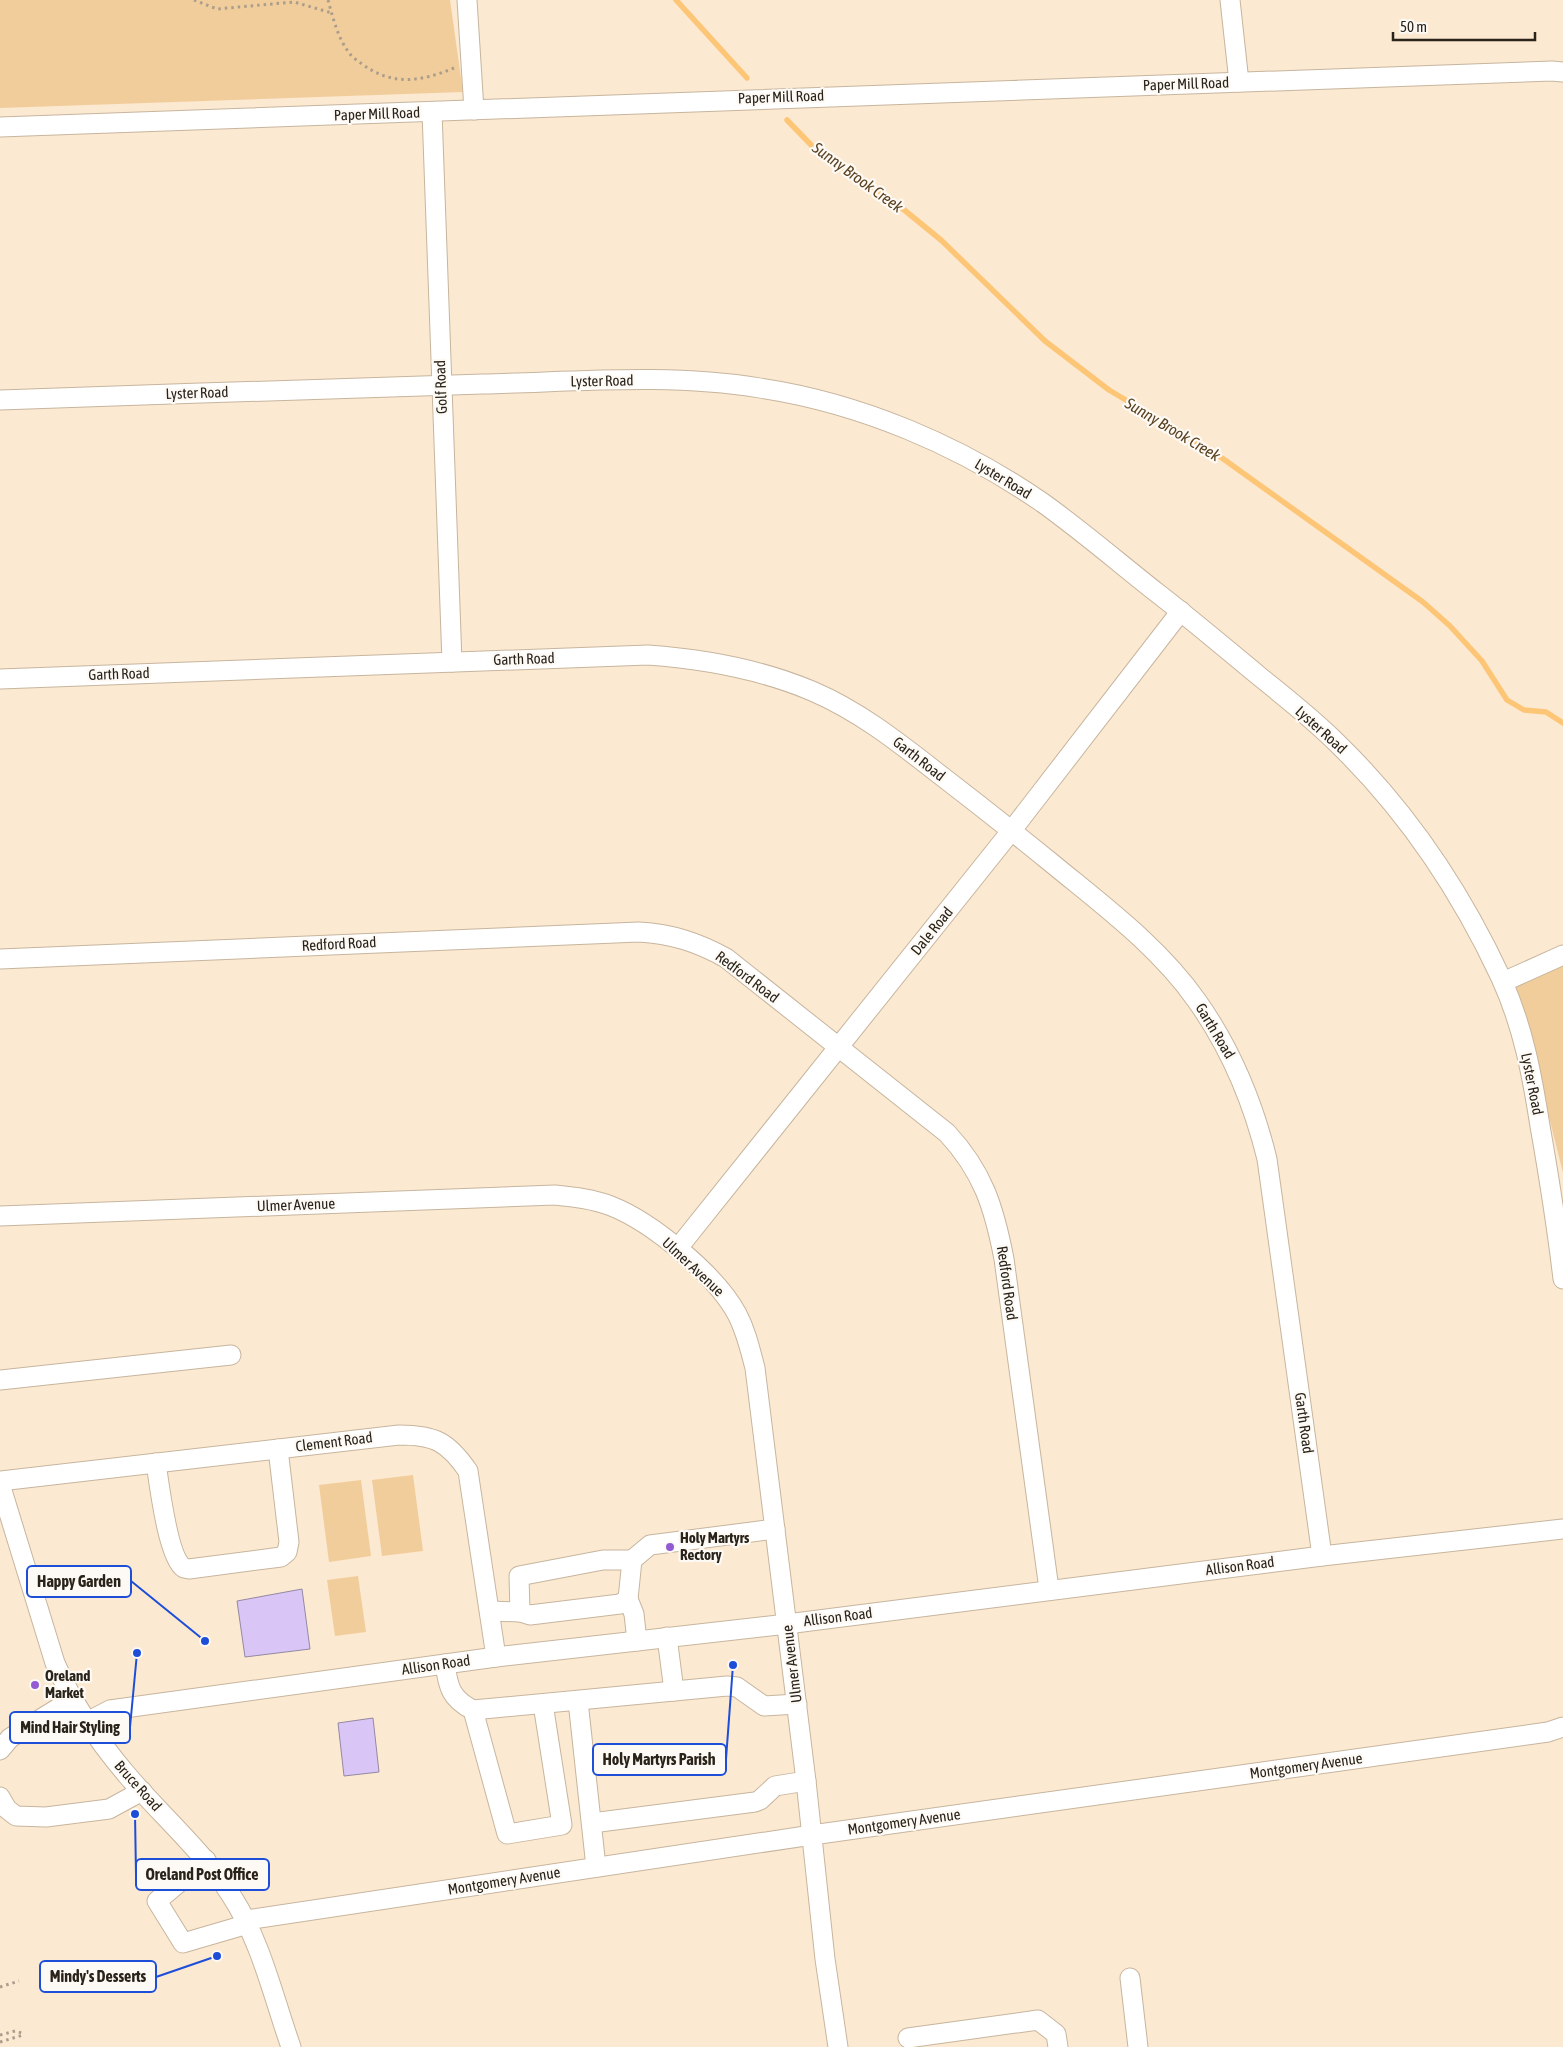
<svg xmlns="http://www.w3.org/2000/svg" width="1563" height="2047" font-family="'Asap Condensed',sans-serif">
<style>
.green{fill:#f2cd9c}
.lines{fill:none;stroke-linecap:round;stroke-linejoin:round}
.stream{stroke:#fdc576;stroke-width:5.5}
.building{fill:#d9c6f6;stroke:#9389a2}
.minor-casing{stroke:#c7b59e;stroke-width:21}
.path{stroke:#ab9d8b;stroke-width:3;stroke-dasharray:2.5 4;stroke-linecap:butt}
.minor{stroke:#fff;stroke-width:19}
.poi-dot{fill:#935ad2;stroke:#fdf9f4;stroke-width:2}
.labels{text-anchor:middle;stroke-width:4.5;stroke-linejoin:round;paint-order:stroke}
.street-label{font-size:15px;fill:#29231a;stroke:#fdf9f4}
.poi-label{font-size:15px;font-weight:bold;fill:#29231a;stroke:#fdf9f4;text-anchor:start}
.water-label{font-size:16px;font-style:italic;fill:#594120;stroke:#fdf9f4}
.leader{fill:none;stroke:#1d4ed8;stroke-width:2}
.callout-dot{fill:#1d4ed8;stroke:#fdf9f4;stroke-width:2}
.callout{fill:#fdf9f4;stroke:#1d4ed8;stroke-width:2}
.callout-label{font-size:16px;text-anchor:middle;font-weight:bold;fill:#29231a}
</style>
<rect width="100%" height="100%" fill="#fce9d1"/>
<g class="green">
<polygon points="0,0 450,0 463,92 0,108"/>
<polygon points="1563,966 1563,1173 1516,985"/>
<polygon points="413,1475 423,1551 382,1556 372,1480"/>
<polygon points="361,1480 371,1556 329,1562 319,1485"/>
<polygon points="358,1576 366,1632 335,1636 327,1580"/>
</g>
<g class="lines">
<g class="stream">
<polyline points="676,0 747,78"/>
<polyline points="787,120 816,150 892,200 941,240 1045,341 1109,390 1215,453 1423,602 1450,626 1482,661 1507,700 1524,710 1546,712 1563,723"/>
</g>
</g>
<g class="building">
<polygon points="302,1589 310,1649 245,1657 237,1601"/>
<polygon points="373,1718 379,1772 344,1776 338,1723"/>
</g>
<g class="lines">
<defs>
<g id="minor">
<polyline points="467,0 474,110"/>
<polyline points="1230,0 1239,82"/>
<polyline points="432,112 452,662"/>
<polyline points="0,127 1552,71 1563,72"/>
<path d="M0,400C161,395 322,388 483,384C574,382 668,373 760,388C860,403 959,445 1043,503C1082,531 1118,562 1156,592C1191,619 1225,648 1259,676C1286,698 1313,719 1337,743C1406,810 1461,892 1501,978C1523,1026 1532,1075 1540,1126C1549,1177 1557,1228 1563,1279"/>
<path d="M0,679L648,655C703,659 760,669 812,691C859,711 898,742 939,774C978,804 1016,834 1054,865C1105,907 1159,947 1197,1001C1231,1049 1253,1102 1267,1159L1322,1556"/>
<path d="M0,959L639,932C672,934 697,942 726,958L947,1133C983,1172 994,1207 1004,1259L1049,1589"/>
<polyline points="1503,982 1563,955"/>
<path d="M0,1216L555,1195C574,1197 593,1199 611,1206C652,1222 716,1275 737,1314C746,1331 750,1349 755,1368L806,1781L825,1959L838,2047"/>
<polyline points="678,1248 1012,830 1181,611"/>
<polyline points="0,1380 231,1355"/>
<path d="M156,1463C159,1483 168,1558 184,1568L189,1569L281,1557L287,1552L289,1542L278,1449"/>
<path d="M0,1481L399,1435C435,1435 448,1442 468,1471L496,1657"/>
<path d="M0,1484L55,1663C73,1704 98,1741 127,1775C161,1815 202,1850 231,1895C261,1941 273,1996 291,2047"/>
<polyline points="628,1599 634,1614 637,1641"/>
<polyline points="490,1611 520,1612 530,1615 620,1604 628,1599 632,1560 650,1545 775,1529"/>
<polyline points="520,1612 519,1576 603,1560 632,1560"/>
<polyline points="667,1637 674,1691"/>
<path d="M445,1664C448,1687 451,1699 473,1710L727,1686L737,1687L764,1706L797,1704"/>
<polyline points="578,1701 596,1867"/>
<polyline points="473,1710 507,1834 562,1825 543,1704"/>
<polyline points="87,1722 110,1710 496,1657 787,1624 1322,1556 1563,1529"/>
<polyline points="0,1750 10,1738 73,1699"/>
<polyline points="0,1797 7,1809 16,1816 46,1817 109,1809 142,1791"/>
<polyline points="592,1823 755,1802 760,1800 775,1786 806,1781"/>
<polyline points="206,1860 157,1901 183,1943 248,1924"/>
<polyline points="246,1920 812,1835 1548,1732 1563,1727"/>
<polyline points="1130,1978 1138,2047"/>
<polyline points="908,2038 1038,2020 1056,2034 1058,2047"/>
</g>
</defs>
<use href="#minor" class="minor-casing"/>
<g class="path">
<polyline points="194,0 217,9 294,2 332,13"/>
<path d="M328,0C333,18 338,39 350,54C353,58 358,61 362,64C392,86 420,82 454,68"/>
<polyline points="0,1987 19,1981"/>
<polyline points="0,2035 15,2031 25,2034"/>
<polyline points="0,2042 23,2035"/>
</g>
<use href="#minor" class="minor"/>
</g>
<g class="poi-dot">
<circle cx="670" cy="1547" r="5"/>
<circle cx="35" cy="1685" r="5"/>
</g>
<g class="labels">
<g class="street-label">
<text transform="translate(1186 84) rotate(-2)" y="5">Paper Mill Road</text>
<text transform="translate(781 97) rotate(-2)" y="5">Paper Mill Road</text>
<text transform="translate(377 114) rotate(-2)" y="5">Paper Mill Road</text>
<text transform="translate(602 381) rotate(-1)" y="5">Lyster Road</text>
<text transform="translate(441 387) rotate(-92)" y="5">Golf Road</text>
<text transform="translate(197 393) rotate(-2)" y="5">Lyster Road</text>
<text transform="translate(1003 479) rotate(31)" y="5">Lyster Road</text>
<text transform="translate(524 659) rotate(-2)" y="5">Garth Road</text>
<text transform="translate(119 674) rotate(-2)" y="5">Garth Road</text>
<text transform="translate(1321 730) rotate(42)" y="5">Lyster Road</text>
<text transform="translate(919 759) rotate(38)" y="5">Garth Road</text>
<text transform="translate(932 931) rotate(-51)" y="5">Dale Road</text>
<text transform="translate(339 944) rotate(-3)" y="5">Redford Road</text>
<text transform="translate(747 977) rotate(37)" y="5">Redford Road</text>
<text transform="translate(1215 1031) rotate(59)" y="5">Garth Road</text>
<text transform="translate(1532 1084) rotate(79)" y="5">Lyster Road</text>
<text transform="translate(296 1205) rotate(-2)" y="5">Ulmer Avenue</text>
<text transform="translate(693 1267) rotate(43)" y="5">Ulmer Avenue</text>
<text transform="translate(1007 1283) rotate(82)" y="5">Redford Road</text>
<text transform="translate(1304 1423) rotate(82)" y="5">Garth Road</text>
<text transform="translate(334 1442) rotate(-7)" y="5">Clement Road</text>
<text transform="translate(1240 1566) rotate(-7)" y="5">Allison Road</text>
<text transform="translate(838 1617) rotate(-7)" y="5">Allison Road</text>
<text transform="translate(792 1664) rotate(-97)" y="5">Ulmer Avenue</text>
<text transform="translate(436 1665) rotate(-8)" y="5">Allison Road</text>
<text transform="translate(1306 1766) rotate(-8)" y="5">Montgomery Avenue</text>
<text transform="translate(138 1786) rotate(48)" y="5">Bruce Road</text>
<text transform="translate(904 1822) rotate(-8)" y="5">Montgomery Avenue</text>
<text transform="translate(504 1881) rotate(-9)" y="5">Montgomery Avenue</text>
</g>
<g class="poi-label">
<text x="680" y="1543">Holy Martyrs<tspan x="680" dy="17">Rectory</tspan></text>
<text x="45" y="1681">Oreland<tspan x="45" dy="17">Market</tspan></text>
</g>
<g class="water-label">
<text transform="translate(858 177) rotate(36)" y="6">Sunny Brook Creek</text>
<text transform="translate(1173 429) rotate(31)" y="6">Sunny Brook Creek</text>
</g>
</g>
<path class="leader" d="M205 1641L131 1581M137 1653L130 1727M733 1665L726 1759M135 1814L136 1875M217 1956L156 1977"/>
<g class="callout-dot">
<circle cx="205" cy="1641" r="5"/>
<circle cx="137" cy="1653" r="5"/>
<circle cx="733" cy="1665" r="5"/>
<circle cx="135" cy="1814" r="5"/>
<circle cx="217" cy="1956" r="5"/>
</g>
<g class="callout">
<rect x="27" y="1566" width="104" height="31" rx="5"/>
<rect x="10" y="1712" width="120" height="31" rx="5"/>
<rect x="593" y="1744" width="133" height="31" rx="5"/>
<rect x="136" y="1859" width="133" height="31" rx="5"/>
<rect x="40" y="1961" width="116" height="31" rx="5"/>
</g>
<g class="callout-label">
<text x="79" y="1587">Happy Garden</text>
<text x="70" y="1733">Mind Hair Styling</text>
<text x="659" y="1765">Holy Martyrs Parish</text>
<text x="202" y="1880">Oreland Post Office</text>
<text x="98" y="1982">Mindy's Desserts</text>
</g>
<path d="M1393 32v8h142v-8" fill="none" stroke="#29231a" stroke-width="2.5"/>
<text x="1400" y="32" font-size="15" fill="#29231a" stroke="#fdf9f4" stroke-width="4" paint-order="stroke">50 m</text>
</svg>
